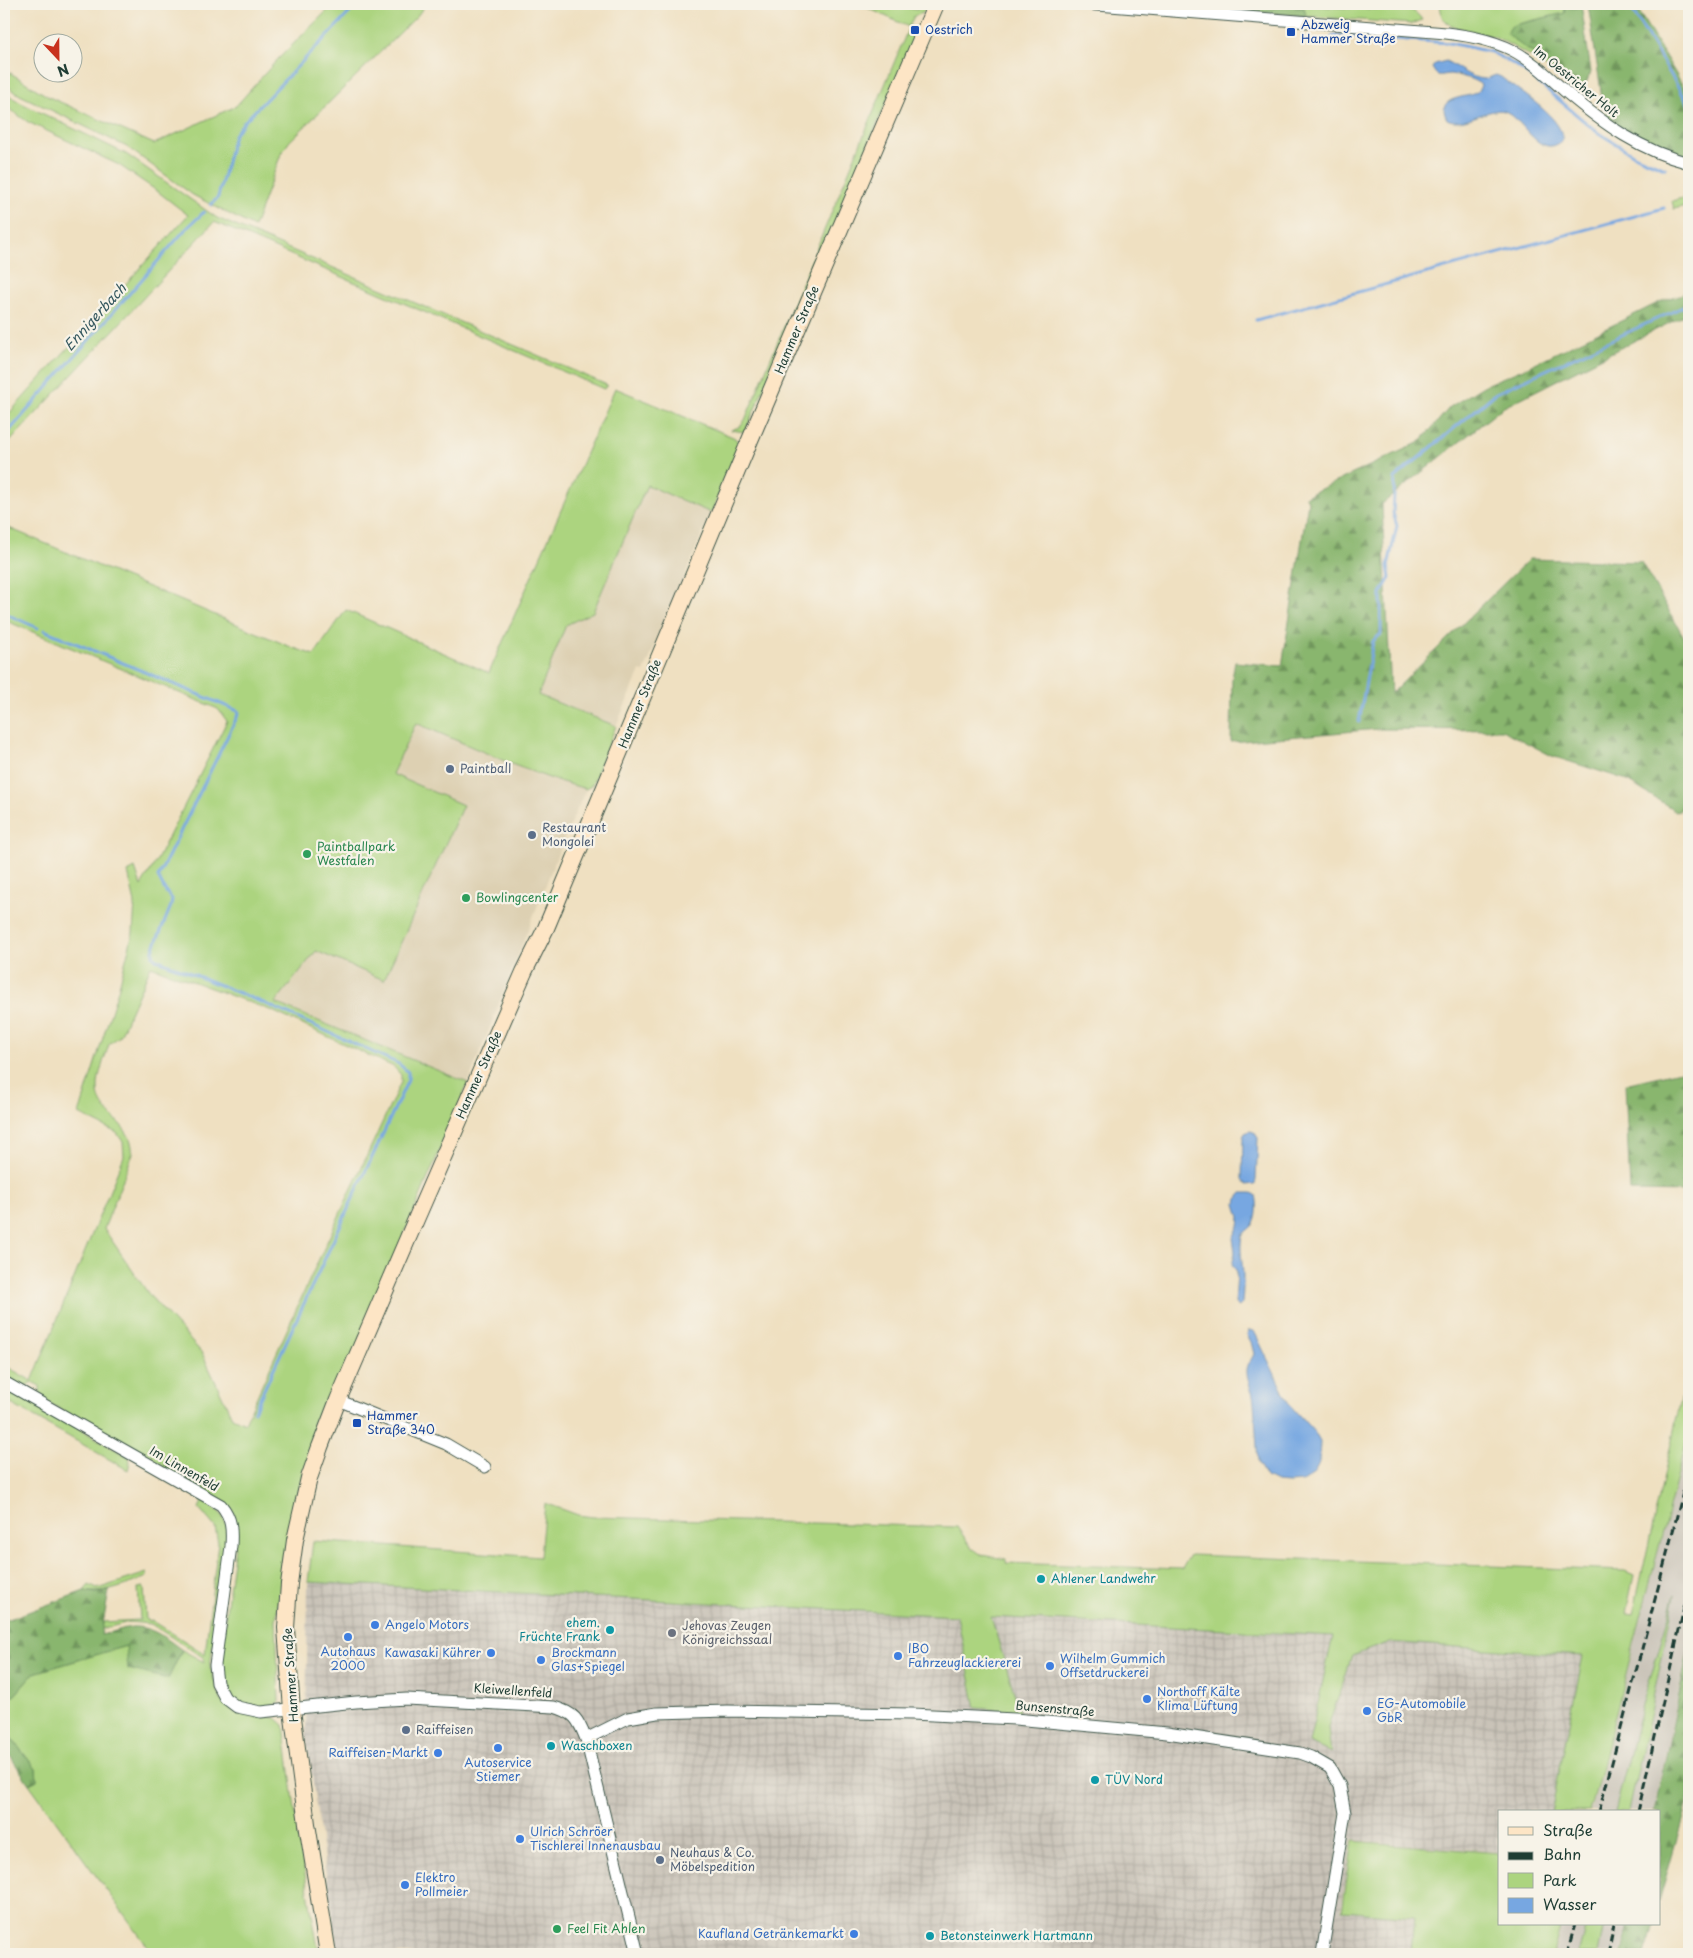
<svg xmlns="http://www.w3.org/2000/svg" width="1693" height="1958" font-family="'Playpen Sans',sans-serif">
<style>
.built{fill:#ddd0b2}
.industrial{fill:url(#industrial-grid)}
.railway{fill:#c9c3b8}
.green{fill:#acd47f;stroke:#66885a;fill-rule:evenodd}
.forest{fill:url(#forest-firs);stroke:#547a51}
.water{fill:#77a7e1;stroke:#4b728a}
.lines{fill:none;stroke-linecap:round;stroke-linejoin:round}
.stream{stroke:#77a7e1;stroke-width:3}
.minor-casing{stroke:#3e5549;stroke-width:13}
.secondary-casing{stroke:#3e5549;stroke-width:18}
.minor{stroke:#fff;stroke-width:11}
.secondary{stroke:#fde5c5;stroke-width:16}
.rail{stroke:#1f3d34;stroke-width:3;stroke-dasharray:8 4;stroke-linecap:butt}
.transit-dot{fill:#1a4fb4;stroke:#f7f3e8;stroke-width:2}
.service-dot{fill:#5c6f8a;stroke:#f7f3e8;stroke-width:2}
.leisure-dot{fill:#2e9e5b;stroke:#f7f3e8;stroke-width:2}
.culture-dot{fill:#0f9aa8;stroke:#f7f3e8;stroke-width:2}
.shop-dot{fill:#3f7fe0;stroke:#f7f3e8;stroke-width:2}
.worship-dot{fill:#6b7280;stroke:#f7f3e8;stroke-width:2}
.labels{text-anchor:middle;stroke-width:4.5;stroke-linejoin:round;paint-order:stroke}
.transit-label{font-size:12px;fill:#164399;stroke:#f7f3e8;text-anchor:start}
.street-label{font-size:12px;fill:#1f3d34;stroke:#f7f3e8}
.service-label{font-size:12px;fill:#4e5e75;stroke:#f7f3e8;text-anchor:start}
.leisure-label{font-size:12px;fill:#27864d;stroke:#f7f3e8;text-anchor:start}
.culture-label{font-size:12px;fill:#0d838f;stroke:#f7f3e8;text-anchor:start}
.shop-label{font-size:12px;fill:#366cbe;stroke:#f7f3e8;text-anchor:start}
.worship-label{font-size:12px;fill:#5b616d;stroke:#f7f3e8;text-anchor:start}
.water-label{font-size:14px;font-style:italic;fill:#35585f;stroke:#f7f3e8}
</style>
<defs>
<pattern id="industrial-grid" width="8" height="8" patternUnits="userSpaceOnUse" patternTransform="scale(1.25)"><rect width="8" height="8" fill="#c9c3b8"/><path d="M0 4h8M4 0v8" fill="none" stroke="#aca89f"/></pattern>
<pattern id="forest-firs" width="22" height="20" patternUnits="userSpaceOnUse" patternTransform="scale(1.25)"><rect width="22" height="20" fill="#89b66e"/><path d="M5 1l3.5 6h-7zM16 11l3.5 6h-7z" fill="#6f955b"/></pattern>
</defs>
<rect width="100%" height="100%" fill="#f7f3e8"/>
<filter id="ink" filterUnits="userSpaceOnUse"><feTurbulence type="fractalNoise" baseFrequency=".02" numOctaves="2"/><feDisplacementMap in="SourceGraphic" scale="10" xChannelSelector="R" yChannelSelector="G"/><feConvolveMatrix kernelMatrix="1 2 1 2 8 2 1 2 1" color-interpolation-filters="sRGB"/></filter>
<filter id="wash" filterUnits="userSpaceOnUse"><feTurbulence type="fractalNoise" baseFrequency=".0096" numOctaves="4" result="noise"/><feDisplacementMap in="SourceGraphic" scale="20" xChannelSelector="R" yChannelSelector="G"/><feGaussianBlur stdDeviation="1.12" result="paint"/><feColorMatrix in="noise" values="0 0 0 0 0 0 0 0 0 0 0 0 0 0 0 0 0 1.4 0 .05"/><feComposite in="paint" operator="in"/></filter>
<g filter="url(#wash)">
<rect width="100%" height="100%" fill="#efe0c1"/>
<g class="built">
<polygon points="647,485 711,513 644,672 640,671 616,726 538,695 566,625 593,612"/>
<polygon points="417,723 514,765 552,779 586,789 564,838 468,1083 275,1004 316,951 384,980 463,805 392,774"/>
</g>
<polygon class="industrial" points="308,1582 958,1616 976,1708 1020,1712 990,1617 1333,1636 1309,1743 1331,1753 1328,1727 1352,1656 1389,1642 1583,1656 1551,1812 1499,1812 1499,1852 1352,1840 1341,1911 1414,1917 1411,1954 338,1954 306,1737"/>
<g class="railway">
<polygon points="1689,1434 1689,1644 1653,1812 1591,1812"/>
<polygon points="1562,1924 1628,1924 1621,1954 1554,1954"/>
</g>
<g class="green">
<polygon points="334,4 426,4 417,16 289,142 281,154 254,227 193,195 127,147 20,95 4,84 4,69 49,97 154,144 236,106 277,60"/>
<polygon points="859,4 894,4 917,10 922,4 929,4 923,13 914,16 909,26 913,28 916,33 745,432 731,430 739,427 745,420 909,27"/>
<path d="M1303,4L1329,7L1391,10L1392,7C1404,8 1415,8 1422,20L1412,24L1306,16Z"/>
<path d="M1440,4H1564L1565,13L1514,25L1515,41C1521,43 1523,47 1528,50C1539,57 1548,63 1556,75L1537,60L1496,37L1451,26L1442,17Z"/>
<polygon points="4,92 21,103 126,154 217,218 607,385 604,389 214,222 4,448 4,419 188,215 157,191 119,165 28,122 4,105"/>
<polygon points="1689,196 1689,205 1674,209 1672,201"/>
<path d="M615,388L733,437L736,439L740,446L711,513L647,485L593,612L566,625L538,695L616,726L592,785L586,789L552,779L514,765L416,723L392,774L463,805L384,980L316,951L275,1003L468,1083L304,1472L293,1512L283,1562L276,1620L279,1702C276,1703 272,1707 269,1708C255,1711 234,1704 226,1692C220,1685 220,1674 219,1665L237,1531C235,1515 235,1512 223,1502L44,1400L40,1394V1386L32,1382L24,1387L4,1377V1365L32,1381L124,1156L123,1142L117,1133L79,1114L118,990L133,933L135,903L128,872L135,868L141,886L158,858L227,721L218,709L4,620V526L291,647L314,655L346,610L489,673ZM151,966L270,1010L394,1067L401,1075V1082L314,1270L245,1423L232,1417L202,1353L150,1296L104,1229L133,1153C132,1150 132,1145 131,1142C125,1121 98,1112 98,1090C97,1075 105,1058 109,1044L120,1036Z"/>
<polygon points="1689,1363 1689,1432 1590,1812 1551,1812 1583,1656 1389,1642 1352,1656 1328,1727 1331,1753 1309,1743 1333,1636 991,1617 1020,1712 976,1708 957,1616 308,1582 313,1541 540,1557 545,1503 578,1515 593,1517 957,1527 972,1548 982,1555 1006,1559 1006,1563 1182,1569 1190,1555 1625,1571 1634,1575 1626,1613 1633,1614"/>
<polygon points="4,1386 129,1457 130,1462 128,1470 4,1400"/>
<path d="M203,1500C217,1508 224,1514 228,1531L210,1667L221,1700L235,1712L276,1718L284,1725L299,1840L319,1954H153L29,1784L37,1780L36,1769L4,1729V1701L15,1695L34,1673L126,1646L168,1679L182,1650L204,1662V1658L151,1624L129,1622L102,1629L103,1622L140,1620L138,1588L144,1587L146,1620L153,1621L205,1654L218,1543L215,1527L199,1508Z"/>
<path d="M147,1573V1577C126,1585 106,1595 84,1591L89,1585L97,1589Z"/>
<polygon points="1675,1595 1629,1812 1615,1812 1642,1705"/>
<polygon points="1353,1841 1499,1853 1499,1924 1561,1924 1553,1954 1411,1954 1414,1917 1342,1911"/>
<polygon points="1586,1924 1604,1924 1598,1954 1578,1954"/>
</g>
<g class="forest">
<polygon points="1148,4 1303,4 1306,16"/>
<path d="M1564,4H1581L1591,72L1586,83C1581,86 1577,88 1571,86C1559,83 1555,70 1546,62C1536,53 1512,42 1507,32L1509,28L1514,25L1565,13Z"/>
<polygon points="1588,4 1636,4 1637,9 1689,96 1689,157 1639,139 1609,120 1603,105"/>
<polygon points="1689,292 1689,313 1502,408 1382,504 1391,694 1529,559 1641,562 1688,644 1689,653 1689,807 1676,811 1624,779 1552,756 1502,730 1378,729 1231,742 1232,678 1235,662 1282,666 1308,502 1306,496 1420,442 1450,407 1485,385 1523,369 1664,300"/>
<polygon points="1689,1069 1689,1192 1630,1191 1625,1084"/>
<path d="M84,1591L96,1593L109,1591L101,1635C111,1633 122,1628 132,1627C152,1626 167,1639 182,1650L168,1679L128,1669L126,1646L34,1673L15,1695L4,1701V1621Z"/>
<polygon points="1689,1648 1689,1796 1659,1901 1659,1812 1654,1812"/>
<polygon points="4,1729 36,1769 37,1780 29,1784 4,1747"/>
<polygon points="1629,1924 1653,1924 1645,1954 1622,1954"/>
</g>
<g class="water">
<path d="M1446,61C1458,67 1469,78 1484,79C1488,79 1492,76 1496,75L1501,77C1517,90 1566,119 1562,141C1540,160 1524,121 1507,112C1492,104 1464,128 1447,119C1434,95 1468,99 1477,92C1479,90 1480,88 1481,85C1475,79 1459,75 1450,74C1446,74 1441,76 1438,75C1435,74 1434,71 1432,68L1435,64Z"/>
<polygon points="1250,1131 1254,1132 1258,1138 1256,1180 1255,1184 1247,1185 1242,1179 1243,1137 1245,1133"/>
<path d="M1242,1193H1252L1256,1195C1258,1202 1258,1219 1253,1225C1249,1230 1244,1231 1242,1237C1239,1247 1243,1265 1243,1276C1243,1285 1243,1294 1242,1303L1239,1307L1235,1304L1237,1272L1232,1264L1235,1253L1233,1238L1239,1226L1240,1217L1236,1204L1237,1199Z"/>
<path d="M1249,1330L1254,1331L1257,1337L1289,1404L1315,1433L1320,1442L1319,1463L1314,1474L1302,1482L1289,1483L1276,1482L1266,1477L1258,1463L1254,1402C1253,1391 1246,1380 1247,1369C1248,1363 1252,1359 1254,1354L1251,1342L1247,1335Z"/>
</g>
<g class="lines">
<g class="stream">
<polyline points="1631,4 1633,12 1689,105"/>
<polyline points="1332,37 1342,35 1449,43 1491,52 1517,66 1533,78 1597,132 1636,156 1665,168"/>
<polyline points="211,205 218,197 234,135 244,122 358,4"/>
<polyline points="1256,320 1664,208"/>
<polyline points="4,437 185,230 204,212"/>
<polyline points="4,613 38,628"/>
<polyline points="44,630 238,711 239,713 158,877 166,892 172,899 171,906 153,950 153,956 156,959 266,1004 399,1064 408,1072 408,1080 254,1411"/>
<polyline points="1359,722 1373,641 1381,634 1381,593 1390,578 1388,566 1397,526 1393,513 1395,478 1496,393 1689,304"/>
</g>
</g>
</g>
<g filter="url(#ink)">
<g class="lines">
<defs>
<g id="minor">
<path d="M1085,4L1434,32C1461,34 1488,38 1512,50C1533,61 1550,78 1567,93C1604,124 1641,151 1689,163"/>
<path d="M4,1382L221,1505C232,1518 232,1530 231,1546L215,1665L217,1683L225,1698L237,1707L261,1712L356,1702L407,1699L554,1707C575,1713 578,1719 586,1739L638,1954"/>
<polyline points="338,1400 446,1444 485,1467"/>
<polyline points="586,1739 628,1718 657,1713 728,1711 912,1714 1015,1719 1167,1733 1300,1753 1311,1757 1330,1768 1340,1786 1345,1813 1322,1954"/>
</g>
<polyline id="secondary" points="328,1954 307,1824 292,1710 286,1628 289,1584 295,1540 309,1478 320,1447 338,1400 417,1217 524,972 546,928 750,440 936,4"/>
</defs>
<use href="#minor" class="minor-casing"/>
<use href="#secondary" class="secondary-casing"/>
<use href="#minor" class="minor"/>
<use href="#secondary" class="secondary"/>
<g class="rail">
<polyline points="1599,1812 1689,1470"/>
<polyline points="1638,1812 1689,1586"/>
<polyline points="1567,1954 1575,1924"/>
<polyline points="1608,1954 1614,1924"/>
</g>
</g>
</g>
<g class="transit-dot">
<rect x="910" y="25" width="10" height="10" rx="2.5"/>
<rect x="1286" y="27" width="10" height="10" rx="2.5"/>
<rect x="352" y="1418" width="10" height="10" rx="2.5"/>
</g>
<g class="service-dot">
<circle cx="450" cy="769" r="5"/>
<circle cx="532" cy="835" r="5"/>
<circle cx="406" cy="1730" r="5"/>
<circle cx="660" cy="1860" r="5"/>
</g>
<g class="leisure-dot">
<circle cx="307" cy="854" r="5"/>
<circle cx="466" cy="898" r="5"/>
<circle cx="557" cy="1929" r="5"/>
</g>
<g class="culture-dot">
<circle cx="1041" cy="1579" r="5"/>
<circle cx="610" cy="1630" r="5"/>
<circle cx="551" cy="1746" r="5"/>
<circle cx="1095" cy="1780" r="5"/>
<circle cx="930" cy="1936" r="5"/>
</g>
<g class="shop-dot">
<circle cx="375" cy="1625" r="5"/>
<circle cx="348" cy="1637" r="5"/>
<circle cx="491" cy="1653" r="5"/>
<circle cx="898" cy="1656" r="5"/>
<circle cx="541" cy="1660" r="5"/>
<circle cx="1050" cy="1666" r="5"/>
<circle cx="1147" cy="1699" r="5"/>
<circle cx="1367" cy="1711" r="5"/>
<circle cx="498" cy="1748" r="5"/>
<circle cx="438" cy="1753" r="5"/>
<circle cx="520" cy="1839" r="5"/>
<circle cx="405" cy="1885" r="5"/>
<circle cx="854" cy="1934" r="5"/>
</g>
<circle class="worship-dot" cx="672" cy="1633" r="5"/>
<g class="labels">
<g class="transit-label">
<text x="1301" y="29">Abzweig<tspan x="1301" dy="14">Hammer Straße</tspan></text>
<text x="925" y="34">Oestrich</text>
<text x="367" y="1420">Hammer<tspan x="367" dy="14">Straße 340</tspan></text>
</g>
<g class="street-label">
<text transform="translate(1576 82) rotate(39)" y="4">Im Oestricher Holt</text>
<text transform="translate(797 330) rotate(-67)" y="4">Hammer Straße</text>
<text transform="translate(640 704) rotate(-68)" y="4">Hammer Straße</text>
<text transform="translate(479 1075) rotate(-66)" y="4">Hammer Straße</text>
<text transform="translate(184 1469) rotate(30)" y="4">Im Linnenfeld</text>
<text transform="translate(291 1675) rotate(-94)" y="4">Hammer Straße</text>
<text transform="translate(513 1691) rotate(4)" y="4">Kleiwellenfeld</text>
<text transform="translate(1055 1709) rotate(5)" y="4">Bunsenstraße</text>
</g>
<g class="service-label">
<text x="460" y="773">Paintball</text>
<text x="542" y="832">Restaurant<tspan x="542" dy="14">Mongolei</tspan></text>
<text x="416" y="1734">Raiffeisen</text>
<text x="670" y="1857">Neuhaus &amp; Co.<tspan x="670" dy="14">Möbelspedition</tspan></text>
</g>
<g class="leisure-label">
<text x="317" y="851">Paintballpark<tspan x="317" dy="14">Westfalen</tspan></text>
<text x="476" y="902">Bowlingcenter</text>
<text x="567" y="1933">Feel Fit Ahlen</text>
</g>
<g class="culture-label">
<text x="1051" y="1583">Ahlener Landwehr</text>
<text x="600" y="1627" text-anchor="end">ehem.<tspan x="600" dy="14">Früchte Frank</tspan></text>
<text x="561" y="1750">Waschboxen</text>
<text x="1105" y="1784">TÜV Nord</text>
<text x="940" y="1940">Betonsteinwerk Hartmann</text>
</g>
<g class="shop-label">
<text x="385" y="1629">Angelo Motors</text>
<text x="908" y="1653">IBO<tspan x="908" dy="14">Fahrzeuglackiererei</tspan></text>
<text x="348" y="1656" text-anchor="middle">Autohaus<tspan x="348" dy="14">2000</tspan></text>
<text x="481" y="1657" text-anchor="end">Kawasaki Kührer</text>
<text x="551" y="1657">Brockmann<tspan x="551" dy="14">Glas+Spiegel</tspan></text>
<text x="1060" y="1663">Wilhelm Gummich<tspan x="1060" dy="14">Offsetdruckerei</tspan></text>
<text x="1157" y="1696">Northoff Kälte<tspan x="1157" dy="14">Klima Lüftung</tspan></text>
<text x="1377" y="1708">EG-Automobile<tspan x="1377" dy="14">GbR</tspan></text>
<text x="428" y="1757" text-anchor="end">Raiffeisen-Markt</text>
<text x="498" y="1767" text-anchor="middle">Autoservice<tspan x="498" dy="14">Stiemer</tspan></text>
<text x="530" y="1836">Ulrich Schröer<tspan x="530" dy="14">Tischlerei Innenausbau</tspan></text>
<text x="415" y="1882">Elektro<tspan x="415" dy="14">Pollmeier</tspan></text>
<text x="844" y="1938" text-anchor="end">Kaufland Getränkemarkt</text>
</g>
<g class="worship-label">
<text x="682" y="1630">Jehovas Zeugen<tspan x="682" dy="14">Königreichssaal</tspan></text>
</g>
<g class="water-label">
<text transform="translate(95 317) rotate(-48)" y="5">Ennigerbach</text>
</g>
</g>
<rect width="1693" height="1958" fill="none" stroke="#f7f3e8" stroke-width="20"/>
<rect x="1498" y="1810" width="162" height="115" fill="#f7f3e8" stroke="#a1aaa0"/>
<rect x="1508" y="1827" width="25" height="8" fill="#fde5c5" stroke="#a1aaa0"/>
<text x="1543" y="1836" font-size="15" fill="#1f3d34">Straße</text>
<rect x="1508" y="1852" width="25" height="8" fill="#1f3d34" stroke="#a1aaa0"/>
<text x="1543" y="1860" font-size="15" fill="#1f3d34">Bahn</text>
<rect x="1508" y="1873" width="25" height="15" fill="#acd47f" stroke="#a1aaa0"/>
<text x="1543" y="1886" font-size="15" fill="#1f3d34">Park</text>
<rect x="1508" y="1898" width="25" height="15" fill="#77a7e1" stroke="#a1aaa0"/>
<text x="1543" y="1910" font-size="15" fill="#1f3d34">Wasser</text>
<g transform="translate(58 58) rotate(158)"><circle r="24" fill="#f7f3e8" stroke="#a1aaa0"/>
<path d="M0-4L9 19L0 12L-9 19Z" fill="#c8321e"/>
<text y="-8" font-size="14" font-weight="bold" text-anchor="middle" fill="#1f3d34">N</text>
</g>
</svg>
